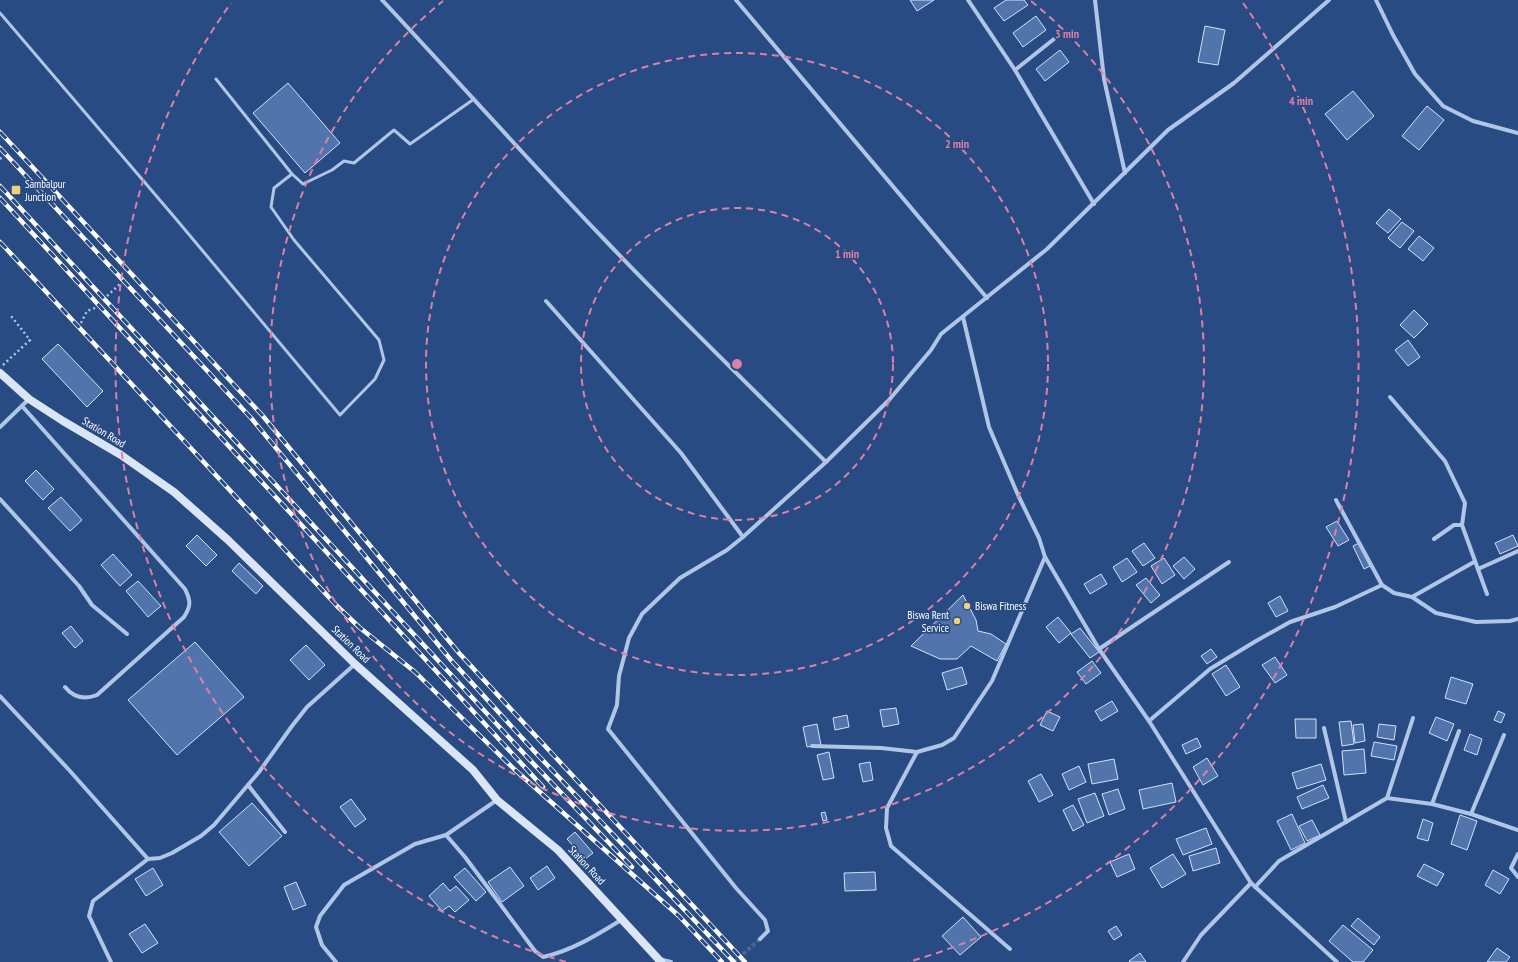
<svg xmlns="http://www.w3.org/2000/svg" width="1518" height="962" font-family="'PT Sans Narrow',sans-serif">
<style>
.building{fill:#5074ab;stroke:#d4e1f5}
.lines{fill:none;stroke-linecap:round;stroke-linejoin:round}
.street-tunnel{stroke:#486696;stroke-width:4;stroke-dasharray:4 2;stroke-linecap:butt}
.path{stroke:#b1c6e7;stroke-width:2.5;stroke-dasharray:2 3;stroke-linecap:butt}
.lane{stroke:#b1c6e7;stroke-width:3}
.street{stroke:#b1c6e7;stroke-width:4}
.secondary{stroke:#dae5f6;stroke-width:8}
.rail-casing{stroke:#fff;stroke-width:4.5}
.rail{stroke:#284b83;stroke-width:3;stroke-dasharray:9;stroke-linecap:butt}
.ring{fill:none;stroke:#dd80a5;stroke-width:2;stroke-dasharray:7 5}
.poi-dot{fill:#efd277;stroke:#284b83;stroke-width:1.5}
.labels{text-anchor:middle;stroke-width:3.5;stroke-linejoin:round;paint-order:stroke}
.poi-label{font-size:11px;fill:#fff;stroke:#284b83;text-anchor:start}
.street-label{font-size:11px;fill:#fff;stroke:#284b83}
.centre{fill:#dd80a5;stroke:#284b83;stroke-width:2}
.ring-label{font-size:12px;text-anchor:middle;font-weight:bold;fill:#dd80a5;stroke:#284b83;stroke-width:3.5;stroke-linejoin:round;paint-order:stroke}
</style>
<rect width="100%" height="100%" fill="#284b83"/>
<g class="building">
<polygon points="910,0 934,0 917,11"/>
<polygon points="1006,0 1024,0 1028,5 1004,21 994,8"/>
<polygon points="1036,16 1046,30 1023,47 1013,33"/>
<polygon points="1205,26 1225,30 1218,65 1198,62"/>
<polygon points="1060,50 1069,62 1045,81 1036,69"/>
<polygon points="288,83 340,143 305,173 253,113"/>
<polygon points="1353,91 1374,116 1347,140 1325,114"/>
<polygon points="1427,106 1444,120 1419,150 1402,136"/>
<polygon points="1389,209 1401,219 1388,233 1376,223"/>
<polygon points="1402,222 1414,231 1400,248 1388,238"/>
<polygon points="1419,236 1434,248 1423,261 1408,249"/>
<polygon points="1414,310 1428,324 1414,338 1400,325"/>
<polygon points="1408,340 1420,357 1408,366 1395,350"/>
<polygon points="58,344 103,391 87,407 42,359"/>
<polygon points="36,470 54,489 43,500 25,481"/>
<polygon points="61,497 82,520 70,531 48,508"/>
<polygon points="1337,521 1349,540 1338,546 1326,527"/>
<polygon points="197,535 217,555 206,566 186,546"/>
<polygon points="1513,535 1518,546 1500,554 1495,543"/>
<polygon points="1144,543 1155,558 1143,566 1132,551"/>
<polygon points="1359,543 1370,566 1364,569 1353,546"/>
<polygon points="113,554 132,575 120,586 101,565"/>
<polygon points="1184,557 1195,569 1184,579 1173,566"/>
<polygon points="1127,558 1137,572 1122,582 1113,567"/>
<polygon points="1164,558 1175,575 1162,584 1151,566"/>
<polygon points="239,563 263,586 256,594 232,571"/>
<polygon points="1101,574 1107,584 1090,594 1084,584"/>
<polygon points="1146,578 1160,595 1151,603 1136,585"/>
<polygon points="138,581 161,606 148,617 126,591"/>
<polygon points="963,595 976,620 978,631 991,634 1006,644 997,661 971,646 957,659 940,659 911,646"/>
<polygon points="1280,596 1288,611 1276,617 1268,603"/>
<polygon points="1058,617 1071,633 1059,643 1046,627"/>
<polygon points="71,626 83,641 75,648 62,633"/>
<polygon points="1080,628 1099,652 1090,658 1071,634"/>
<polygon points="195,642 244,697 177,755 128,700"/>
<polygon points="306,645 325,665 309,680 290,660"/>
<polygon points="1211,649 1217,657 1207,664 1201,656"/>
<polygon points="1275,657 1287,675 1275,683 1262,665"/>
<polygon points="1092,661 1101,673 1086,684 1077,672"/>
<polygon points="1226,665 1240,687 1226,696 1212,674"/>
<polygon points="962,667 967,684 947,690 942,673"/>
<polygon points="1451,677 1473,684 1466,704 1445,698"/>
<polygon points="1112,701 1118,711 1101,721 1095,711"/>
<polygon points="896,708 899,724 883,727 880,710"/>
<polygon points="1047,711 1060,717 1053,731 1040,725"/>
<polygon points="1498,711 1505,714 1501,723 1494,720"/>
<polygon points="847,715 849,727 835,730 833,718"/>
<polygon points="1436,717 1454,724 1447,741 1429,733"/>
<polygon points="1295,719 1316,719 1316,738 1296,738"/>
<polygon points="1351,721 1354,744 1342,746 1339,722"/>
<polygon points="817,724 821,745 807,747 803,727"/>
<polygon points="1363,724 1365,741 1355,743 1353,725"/>
<polygon points="1379,724 1396,726 1394,740 1377,737"/>
<polygon points="1470,734 1482,739 1477,755 1464,750"/>
<polygon points="1197,738 1201,747 1186,754 1182,745"/>
<polygon points="1374,742 1397,746 1394,760 1371,756"/>
<polygon points="1364,749 1366,773 1344,775 1342,751"/>
<polygon points="829,752 834,778 823,780 817,755"/>
<polygon points="1207,758 1218,776 1203,785 1193,767"/>
<polygon points="1114,759 1118,779 1092,784 1088,764"/>
<polygon points="870,762 873,780 863,782 859,764"/>
<polygon points="1321,764 1326,780 1297,789 1292,773"/>
<polygon points="1079,766 1086,782 1069,790 1062,774"/>
<polygon points="1041,774 1053,795 1039,802 1028,781"/>
<polygon points="1172,783 1176,802 1143,809 1139,790"/>
<polygon points="1323,785 1329,798 1302,809 1297,797"/>
<polygon points="1118,789 1125,809 1109,815 1102,794"/>
<polygon points="1095,793 1104,816 1087,823 1078,799"/>
<polygon points="351,799 366,819 355,827 340,807"/>
<polygon points="252,803 282,836 249,866 219,832"/>
<polygon points="1073,805 1084,825 1073,831 1063,810"/>
<polygon points="825,812 827,820 823,821 821,813"/>
<polygon points="1292,814 1305,843 1291,850 1277,821"/>
<polygon points="1460,815 1477,821 1467,850 1451,844"/>
<polygon points="1423,819 1433,823 1428,841 1417,838"/>
<polygon points="1312,820 1320,835 1307,841 1299,826"/>
<polygon points="1206,828 1212,844 1183,855 1176,839"/>
<polygon points="575,832 593,853 585,859 567,839"/>
<polygon points="1216,848 1220,863 1193,871 1189,856"/>
<polygon points="1129,854 1135,869 1117,877 1110,862"/>
<polygon points="1173,854 1186,874 1162,888 1150,868"/>
<polygon points="1424,864 1444,874 1437,886 1417,876"/>
<polygon points="547,866 555,878 538,890 530,878"/>
<polygon points="510,867 524,886 502,902 488,882"/>
<polygon points="153,868 163,885 146,896 135,879"/>
<polygon points="465,868 486,892 476,901 454,877"/>
<polygon points="1493,870 1509,879 1500,894 1485,885"/>
<polygon points="875,872 876,890 845,891 844,873"/>
<polygon points="296,882 306,905 293,910 284,887"/>
<polygon points="443,883 450,891 456,886 469,900 455,912 449,906 442,911 429,896"/>
<polygon points="963,917 981,937 960,955 942,936"/>
<polygon points="1358,918 1380,937 1374,945 1351,926"/>
<polygon points="145,924 158,943 142,953 129,934"/>
<polygon points="1343,925 1373,950 1363,962 1353,962 1329,941"/>
<polygon points="1116,926 1122,935 1114,940 1108,931"/>
<polygon points="1497,948 1510,957 1506,962 1487,962"/>
<polygon points="1140,953 1146,962 1130,962 1129,961"/>
</g>
<g class="lines">
<polyline class="street-tunnel" points="734,962 760,939"/>
<g class="path">
<polyline points="0,159 2,157"/>
<polyline points="107,296 120,284"/>
<polyline points="81,323 87,311 95,308"/>
<polyline points="3,365 30,340 11,316"/>
</g>
<g class="lane">
<polyline points="0,13 176,219 340,415 375,379 384,360 379,340 294,240 271,207 274,188 292,174"/>
<polyline points="216,79 292,174 303,184 332,170 344,161 354,163 394,130 410,144 474,99"/>
</g>
<g class="street">
<path d="M382,0C456,79 528,160 603,238C675,314 751,387 826,462"/>
<polyline points="736,0 987,298"/>
<polyline points="968,0 1015,70 1094,204"/>
<polyline points="1095,0 1104,79 1125,173"/>
<polyline points="1376,0 1393,35 1415,74 1443,106 1473,121 1518,133"/>
<polyline points="1015,70 1054,39"/>
<polyline points="546,301 681,453 743,537"/>
<polyline points="963,317 989,427 1018,495 1039,538 1045,557 1099,649 1149,721 1251,883 1337,962"/>
<polyline points="1390,397 1445,461 1465,503 1462,525 1487,594"/>
<path d="M22,406L185,589C191,601 191,606 184,617L97,695C84,700 73,697 65,687"/>
<polyline points="0,427 29,399"/>
<polyline points="0,499 79,586 92,605 127,634"/>
<polyline points="1336,500 1382,585 1394,593 1412,597 1436,613 1476,622 1510,621 1518,619"/>
<polyline points="1434,539 1454,525 1462,525"/>
<polyline points="1478,569 1518,551"/>
<polyline points="1412,597 1474,562"/>
<polyline points="1099,649 1229,562"/>
<polyline points="0,696 70,771 148,859"/>
<polyline points="1149,721 1210,669 1256,641 1290,622 1335,607 1382,585"/>
<polyline points="1324,728 1346,822"/>
<polyline points="812,746 881,748 917,752 942,745 954,738 992,681 1045,557"/>
<polyline points="917,752 887,808 886,828 891,846 1010,949"/>
<polyline points="248,785 285,832"/>
<polyline points="1387,798 1413,718"/>
<polyline points="1432,804 1459,731"/>
<polyline points="1471,814 1504,735"/>
<path d="M446,835L465,857L535,951L543,957C571,951 597,935 621,920"/>
<polyline points="1518,854 1511,868 1518,877"/>
<polyline points="1255,887 1279,861 1387,798 1432,804 1471,814 1518,830"/>
<polyline points="760,939 768,931 765,920 736,888 608,729 617,705 619,676 629,638 642,614 680,578 727,550 743,537 826,462 889,400 931,350 941,334 1047,249 1168,130 1234,83 1329,0"/>
<polyline points="659,959 671,962"/>
<polyline points="111,962 89,916 93,901 148,859 160,858 172,853 201,836 214,825 259,772 292,726 307,707 355,664"/>
<polyline points="336,962 322,945 316,927 320,916 344,885 415,844 446,835 497,800"/>
<polyline points="1183,962 1201,935 1251,883"/>
</g>
<polyline class="secondary" points="0,373 29,399 63,421 121,455 174,492 228,540 355,664 473,770 497,800 558,850 661,962"/>
<defs>
<g id="rail">
<polyline points="0,132 262,415 459,653 745,962"/>
<polyline points="0,148 252,419 451,660 534,751 734,962"/>
<polyline points="0,186 528,758 632,867"/>
<polyline points="0,198 543,787"/>
<polyline points="0,242 337,606 359,627 415,672 514,769 679,916 722,962"/>
</g>
</defs>
<use href="#rail" class="rail-casing"/>
<use href="#rail" class="rail"/>
</g>
<g class="ring">
<circle cx="737" cy="364" r="156"/>
<circle cx="737" cy="364" r="311"/>
<path d="M1031 1A467 467 0 1 1 443 1"/>
<path d="M566 962A622 622 0 0 1 231 3M1243 3A622 622 0 0 1 908 962"/>
</g>
<g class="poi-dot">
<rect x="11" y="185" width="10" height="10" rx="2"/>
<circle cx="967" cy="606" r="4"/>
<circle cx="957" cy="621" r="4"/>
</g>
<g class="labels">
<g class="poi-label">
<text x="25" y="188">Sambalpur<tspan x="25" dy="13">Junction</tspan></text>
<text x="975" y="610">Biswa Fitness</text>
<text x="949" y="619" text-anchor="end">Biswa Rent<tspan x="949" dy="13">Service</tspan></text>
</g>
<g class="street-label">
<text transform="translate(104 432) rotate(31)" y="4">Station Road</text>
<text transform="translate(351 644) rotate(44)" y="4">Station Road</text>
<text transform="translate(587 865) rotate(47)" y="4">Station Road</text>
</g>
</g>
<circle cx="737" cy="364" r="6" class="centre"/>
<g class="ring-label">
<text x="1067" y="38">3 min</text>
<text x="1301" y="105">4 min</text>
<text x="957" y="148">2 min</text>
<text x="847" y="258">1 min</text>
</g>
</svg>
